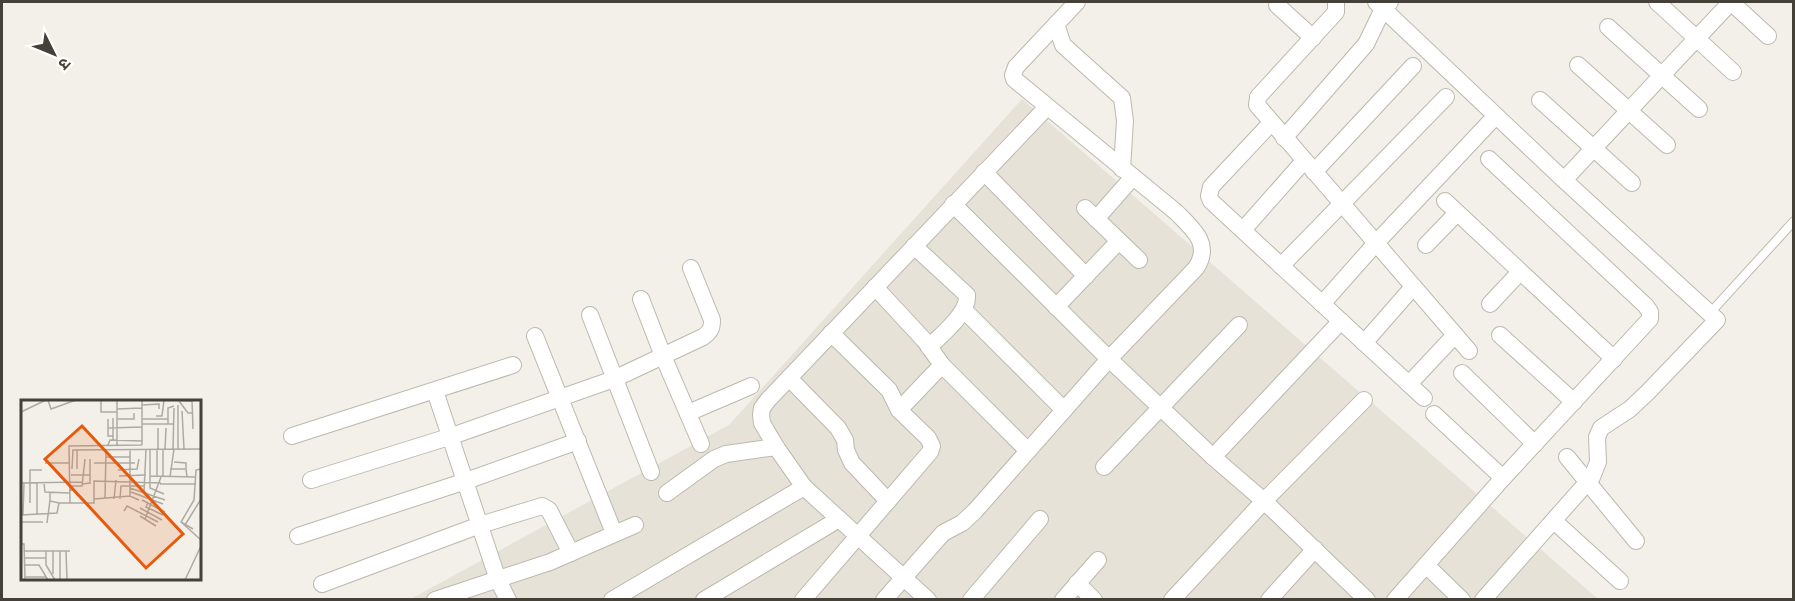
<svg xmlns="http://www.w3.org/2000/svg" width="1795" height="601" font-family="'Titillium Web','Noto Sans Devanagari',sans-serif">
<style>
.residential{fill:#e6e2d8}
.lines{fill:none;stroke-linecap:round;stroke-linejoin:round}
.lane-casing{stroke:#bdb8ad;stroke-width:10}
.street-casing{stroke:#bdb8ad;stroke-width:18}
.lane{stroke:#fff;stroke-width:8}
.street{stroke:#fff;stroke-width:16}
.inset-road{fill:none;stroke:#adaaa2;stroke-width:1.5}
.view{fill:#e8590c;fill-opacity:0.15;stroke:#e8590c;stroke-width:3}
.inset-edge{fill:none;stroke:#454038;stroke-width:3}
</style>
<rect width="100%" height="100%" fill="#f2f0e9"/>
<polygon class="residential" points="1022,99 1598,599 409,600 729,425"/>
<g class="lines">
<defs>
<polyline id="lane" points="1710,313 1794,221"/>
<g id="street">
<polyline points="1336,2 1336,12 1258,97 1257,105 1469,351"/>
<polyline points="1376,2 1564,180 1717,320 1648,392 1630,409 1601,428 1597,437 1598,462 1592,477 1483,600"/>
<polyline points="1657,2 1733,72"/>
<polyline points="1277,5 1313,38"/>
<polyline points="1056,24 1063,45 1122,98 1125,121 1122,169"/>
<polyline points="1608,27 1699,109"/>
<polyline points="1578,65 1667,145"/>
<polyline points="1540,100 1632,183"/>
<polyline points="1271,123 1211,187 1209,196 1211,201 1424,398"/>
<polyline points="1284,138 1366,44 1383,9 1390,2"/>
<polyline points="984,172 1086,276"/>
<polyline points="1314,172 1413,66"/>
<path d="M1564,180C1620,120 1675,61 1731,2L1768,36"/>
<polyline points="1445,201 1614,359"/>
<polyline points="953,204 1109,359 1213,457 1264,501 1367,600"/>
<polyline points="1085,208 1139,260"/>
<polyline points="1096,219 1133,177"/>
<polyline points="1243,230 1304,161"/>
<polyline points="1426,245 1457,213"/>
<path d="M914,246L967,295C969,313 941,335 929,347"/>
<polyline points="1281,266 1446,97"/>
<polyline points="875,287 925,341 942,365 1028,451"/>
<polyline points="641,299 663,356 701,444"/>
<polyline points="1322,304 1376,243 1490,122"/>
<polyline points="1490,304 1520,272"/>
<polyline points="1056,307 1119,241"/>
<polyline points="964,310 1064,410"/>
<polyline points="590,315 651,472"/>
<polyline points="1500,335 1574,402"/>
<polyline points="535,336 614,533"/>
<polyline points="1364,343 1413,287"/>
<polyline points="1462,373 1535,444"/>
<polyline points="789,378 838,428 845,440 846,450 852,463 888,501"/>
<polyline points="1409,384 1455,335"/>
<polyline points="435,391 498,580 508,600"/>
<polyline points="899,410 942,365"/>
<polyline points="688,413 751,386"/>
<polyline points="1434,414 1503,478"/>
<polyline points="292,436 513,365"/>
<polyline points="1213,457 1341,321"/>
<polyline points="1567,457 1636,541"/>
<polyline points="1104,467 1239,325"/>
<path d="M311,480L452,436L614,379L703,337C710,332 712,329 712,320L691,268"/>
<polyline points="667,493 714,459 726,454 776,447"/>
<polyline points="1554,521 1620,581"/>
<polyline points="298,536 466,481 578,441"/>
<polyline points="1426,565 1462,600"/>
<polyline points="1077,583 1094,600"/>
<polyline points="322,584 480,525 542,506 549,510 571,553"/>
<polyline points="435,600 550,562 635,525"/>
<polyline points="612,600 804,487"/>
<polyline points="704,600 839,519"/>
<polyline points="803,600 930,452 932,446 928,438 899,410 889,390 831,333"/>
<path d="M884,600L943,533L962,523L975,511L1109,359L1196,268C1212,244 1193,229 1176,212L1014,79L1013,75L1016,67L1077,2"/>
<polyline points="928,600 804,487 776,447 762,423 761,415 762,408 768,400 1047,107"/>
<polyline points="971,600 1040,519"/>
<polyline points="1063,600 1098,560"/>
<polyline points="1172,600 1264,501 1364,400"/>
<polyline points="1269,600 1315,549"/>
<polyline points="1395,600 1503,478 1650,319 1650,312 1646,306 1489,159"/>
</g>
</defs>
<use href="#lane" class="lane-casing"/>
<use href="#street" class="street-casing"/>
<use href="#lane" class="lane"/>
<use href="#street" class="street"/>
</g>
<g transform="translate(21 400)">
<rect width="180" height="180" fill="#f2f0e9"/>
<path class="inset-road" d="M27,0L30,9L55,0M80,0V12H96M96,0V45M121,0V45M149,0L171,1M171,0L172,29M158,1L167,13H172M121,5L138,4V9M157,5V49M96,9L121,8M161,11L163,49M0,12L25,0M135,16H141L143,0M87,19V36H92M96,19H113V13M121,19H147M121,24H153M147,24V8L153,6M0,26V48M87,28L121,27M137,28V49M92,40V18M87,45L89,40L121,41M129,49V88L143,94M136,49V76M142,49V77M144,49L145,28M152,49L153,8M56,50V69M85,57H109M153,62L165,63V69M24,63H48M73,63H114M51,69L52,50L180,49M149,69H165L166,77M97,70L116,69L118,59M50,75H69M98,76L125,75M129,76L175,77M149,77L153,49M0,83L61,82M16,83V115M23,84L24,92L48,93M61,84L69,83V59M139,84H175M109,88L144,100M50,91L51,86H61L64,59M29,92V101L38,103M110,92L142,104M123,92L125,49M109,96V50M73,99L109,96L118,100M84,99L85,50M93,99L95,80M99,99L100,86H124M121,100L144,112M127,102L125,107L142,115M9,103V70H21M49,103L48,46L121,45M119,108L141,120M103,111L106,106L137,122M0,115L36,113L38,103H73V81L140,83M2,115L3,83M119,116L135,126M124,119L140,77M0,122H22M160,122L180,140M26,123L29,100M164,125L180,99M172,129L160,122L173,100L175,70L180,69M0,144H3L4,180M3,151H49M25,151V165L34,180M32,151V174M39,151V180M45,151L46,180M4,158H25M4,165H18L27,180M4,177H25M164,180L180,146"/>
<path class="view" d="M61,26L162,134L125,168L24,59Z"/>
<rect width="180" height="180" class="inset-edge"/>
</g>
<rect width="1795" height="601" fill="none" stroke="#454038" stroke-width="6"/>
<g transform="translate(54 54) rotate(133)" stroke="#ffffff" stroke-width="4.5" paint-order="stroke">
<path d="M0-4.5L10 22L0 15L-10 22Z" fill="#454038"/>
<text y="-9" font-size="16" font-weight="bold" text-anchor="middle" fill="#454038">उ</text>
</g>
</svg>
